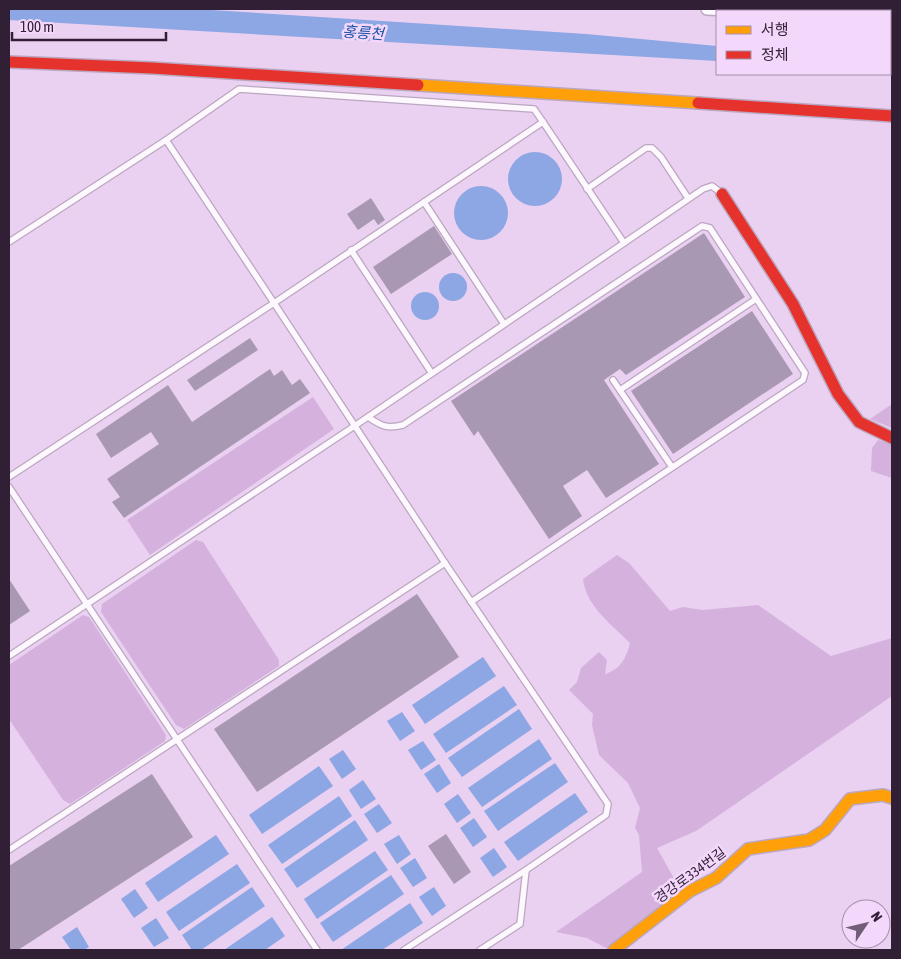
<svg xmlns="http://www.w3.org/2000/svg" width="901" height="959" font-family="'Asap Condensed','Noto Sans KR',sans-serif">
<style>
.green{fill:#d5b1de}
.water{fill:#8da6e4}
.building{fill:#a998b3}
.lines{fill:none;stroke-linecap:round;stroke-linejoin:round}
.lane-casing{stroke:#bba7c0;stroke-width:8}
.street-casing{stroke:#bba7c0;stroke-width:14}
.slow-casing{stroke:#bba7c0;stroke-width:14}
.jam-casing{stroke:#bba7c0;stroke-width:14}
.lane{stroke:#fcf8fd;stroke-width:5.5}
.street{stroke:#fcf8fd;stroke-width:11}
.slow{stroke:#ff9f0a;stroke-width:11}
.jam{stroke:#e5322d;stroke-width:11}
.labels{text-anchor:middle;stroke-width:5;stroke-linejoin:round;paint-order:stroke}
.street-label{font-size:14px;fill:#311f35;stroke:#f4d8fc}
.water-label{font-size:15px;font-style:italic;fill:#1952a9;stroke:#f4d8fc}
</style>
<rect width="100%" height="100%" fill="#ead0f1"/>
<g class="green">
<polygon points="313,397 334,429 150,555 127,520"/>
<polygon points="892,404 892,428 870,419"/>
<polygon points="878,440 892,444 892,478 871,471 872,448"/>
<polygon points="196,540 203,542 279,660 279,666 184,729 176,725 101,612 102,604"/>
<path d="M617,555L629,563L670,611L683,607L702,610L758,605L831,656L892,638V696L696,831L657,848L681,891L608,949L587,938L556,932L642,872L639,835L635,828L640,808L628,783L599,755L592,725L593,714L569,690L577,682L581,668L599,652L607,660L605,674C620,670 627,657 630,643C611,624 586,606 583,579Z"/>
<polygon points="83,615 89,617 166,735 165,741 70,804 63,800 9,719 9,665"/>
</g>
<g class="water">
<polygon points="9,9 196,9 586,34 717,46 717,61 9,20"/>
<circle cx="535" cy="179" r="27"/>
<circle cx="481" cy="213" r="27"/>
<circle cx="453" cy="287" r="14"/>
<circle cx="425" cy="306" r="14"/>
<polygon points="483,657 496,676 425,724 412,705"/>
<polygon points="504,686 517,705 446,753 433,734"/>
<polygon points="519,709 532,729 462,777 448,758"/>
<polygon points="402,712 415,731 400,741 387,721"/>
<polygon points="539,739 552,759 482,807 468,788"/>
<polygon points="423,741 436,760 421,770 408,750"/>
<polygon points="343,750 356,769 342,779 329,759"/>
<polygon points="555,763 568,782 498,831 484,811"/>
<polygon points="439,764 451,783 437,793 424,774"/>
<polygon points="319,766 333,786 262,834 249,815"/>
<polygon points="363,780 376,799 361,809 349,790"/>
<polygon points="575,793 588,812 518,861 504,842"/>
<polygon points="458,794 471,813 457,823 444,804"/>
<polygon points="339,796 352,816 282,864 268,845"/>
<polygon points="379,804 392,823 377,833 364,814"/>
<polygon points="474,818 487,837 473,847 460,828"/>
<polygon points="355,820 368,840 297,888 284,869"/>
<polygon points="216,835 229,854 158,902 145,883"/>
<polygon points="399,835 411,854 397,864 384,844"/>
<polygon points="494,848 507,867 493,877 480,858"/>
<polygon points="375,851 388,870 317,919 304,899"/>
<polygon points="415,858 427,878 413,887 400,868"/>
<polygon points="237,864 250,883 179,931 166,912"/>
<polygon points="391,875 404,894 333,942 320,923"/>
<polygon points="252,887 265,906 201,950 192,950 182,935"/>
<polygon points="434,887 446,906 432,916 419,897"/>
<polygon points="135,889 148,908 134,918 121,899"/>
<polygon points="410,903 423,923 382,950 341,950"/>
<polygon points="272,917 285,936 265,950 224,950"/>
<polygon points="156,918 169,938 154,947 141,928"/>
<polygon points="77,927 89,947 84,950 71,950 62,937"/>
</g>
<g class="building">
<polygon points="371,198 385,220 378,225 374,219 358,230 347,214"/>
<polygon points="434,226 452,254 391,294 373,267"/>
<polygon points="704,233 745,297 626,375 620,369 604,380 659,464 606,498 587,470 563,486 582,516 549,539 478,431 474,436 451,401"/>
<polygon points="752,311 793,374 673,454 631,391"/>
<polygon points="250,338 258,350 195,391 187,380"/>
<polygon points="270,369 274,376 282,370 292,385 300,379 310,393 124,518 112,502 120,497 107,479 159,444 151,432 111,458 96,434 168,385 192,422"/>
<polygon points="9,579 30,611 9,625"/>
<polygon points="417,594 459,657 257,792 214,729"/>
<polygon points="152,774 193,837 18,950 9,950 9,866"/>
<polygon points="446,834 471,872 454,884 428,846"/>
</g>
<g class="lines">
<defs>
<g id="lane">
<polyline points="587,189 646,148 652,148 661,157 688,198"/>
<polyline points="424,202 504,324"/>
<polyline points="9,242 166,140 239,89 534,109 543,122 274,303 445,563 608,804 606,815 526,870 520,924 480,950"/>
<polyline points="624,243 703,189 712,186 721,193"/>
<polyline points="351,250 431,372"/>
<polyline points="613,380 672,467"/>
<polyline points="620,390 756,299"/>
<path d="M368,417C381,426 387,429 403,425L702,226L710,228L805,373L803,380L471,602"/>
<polyline points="9,477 274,303 166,140"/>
<polyline points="9,487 317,950"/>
<polyline points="9,656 356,425 624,243 543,122"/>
<polyline points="9,850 445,563"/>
<polyline points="404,950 526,870"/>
</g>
<g id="street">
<polyline points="707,9 745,11"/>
<polyline points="859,11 871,9"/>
</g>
<g id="slow">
<polyline points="418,85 698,103"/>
<polyline points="614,950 690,891 716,878 748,849 809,840 825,830 850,799 883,795 892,798"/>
</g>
<g id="jam">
<polyline points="9,62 152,68 418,85"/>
<polyline points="698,103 892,116"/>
<polyline points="722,194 793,304 838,394 859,422 892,438"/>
</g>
</defs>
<use href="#lane" class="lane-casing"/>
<use href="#street" class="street-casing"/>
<use href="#slow" class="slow-casing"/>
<use href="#jam" class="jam-casing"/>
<use href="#lane" class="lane"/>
<use href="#street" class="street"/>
<use href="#slow" class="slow"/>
<use href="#jam" class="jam"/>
</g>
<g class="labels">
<g class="street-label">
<text transform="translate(690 875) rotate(-36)" y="5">경강로334번길</text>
</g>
<g class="water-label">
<text transform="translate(363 33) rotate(4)" y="5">홍릉천</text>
</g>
</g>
<rect width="901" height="959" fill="none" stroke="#311f35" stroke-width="20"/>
<rect x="716" y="10" width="175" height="65" fill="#f4d8fc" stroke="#a68eac"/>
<rect x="726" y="26" width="25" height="8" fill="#ff9f0a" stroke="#a68eac"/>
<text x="761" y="35" font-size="15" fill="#311f35">서행</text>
<rect x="726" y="51" width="25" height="8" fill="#e5322d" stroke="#a68eac"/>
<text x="761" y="60" font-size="15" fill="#311f35">정체</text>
<g transform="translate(866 924) rotate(55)"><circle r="24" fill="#f4d8fc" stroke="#a68eac"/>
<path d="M0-4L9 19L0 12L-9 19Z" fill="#725d77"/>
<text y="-8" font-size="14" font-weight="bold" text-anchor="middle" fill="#311f35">N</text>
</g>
<path d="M12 32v8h154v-8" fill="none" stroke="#311f35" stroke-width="2.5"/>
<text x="20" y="32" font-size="15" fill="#311f35" stroke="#f4d8fc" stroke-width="4" paint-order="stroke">100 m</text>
</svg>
